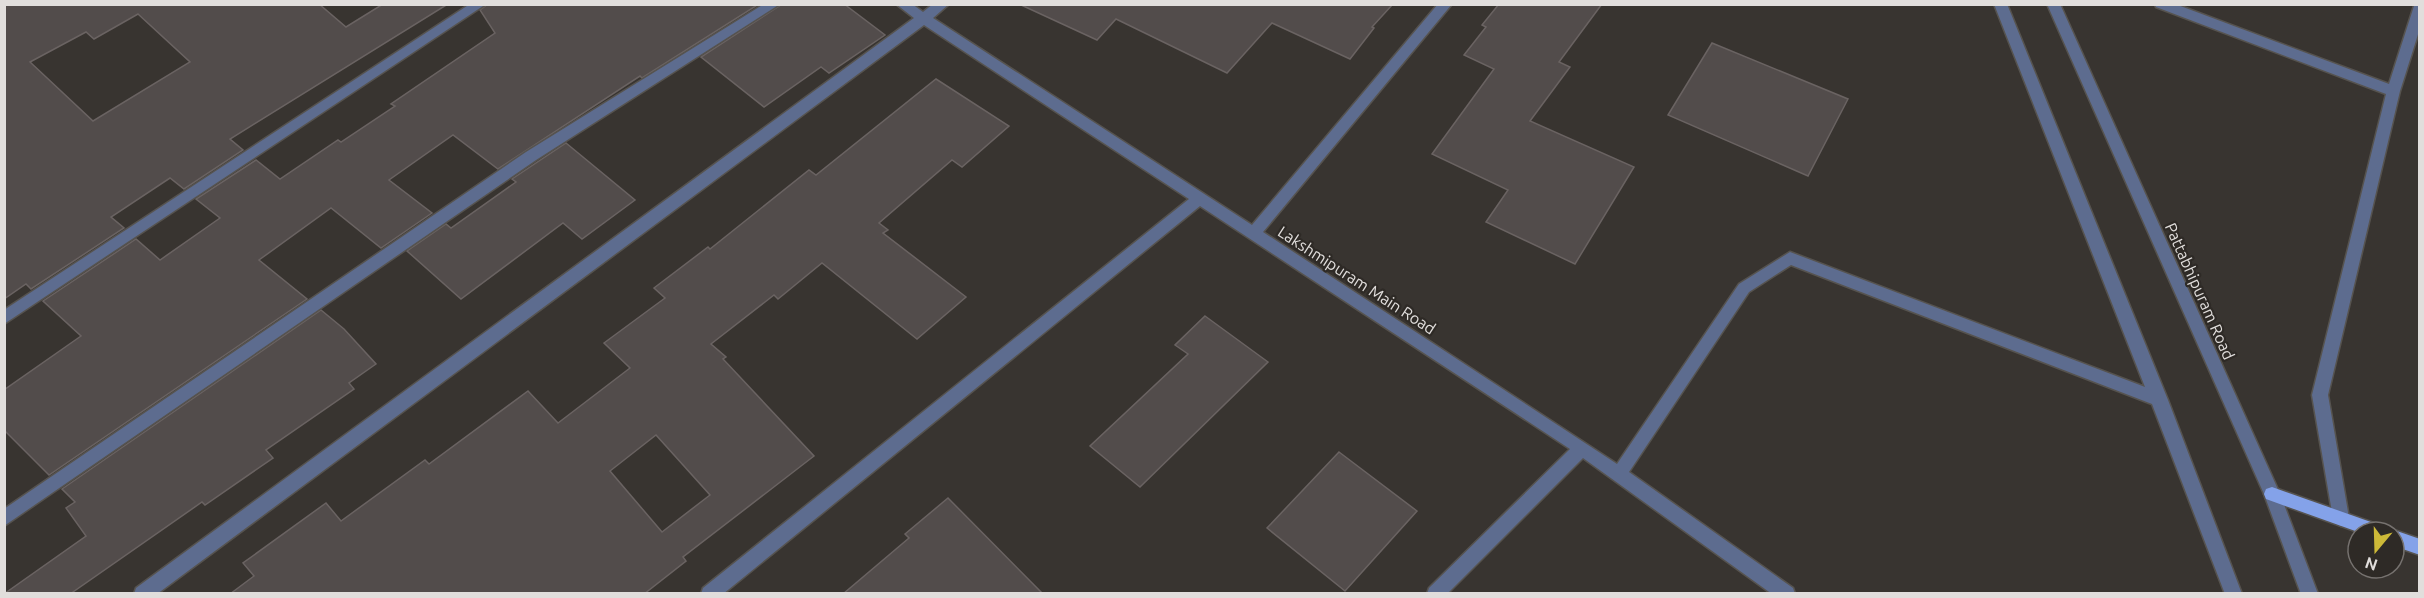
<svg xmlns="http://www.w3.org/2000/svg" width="2424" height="598" font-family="Ubuntu,sans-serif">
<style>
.building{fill:#524c4b;stroke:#6a6362;stroke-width:1.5;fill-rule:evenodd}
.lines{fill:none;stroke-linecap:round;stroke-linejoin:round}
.minor-casing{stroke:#56534f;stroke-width:3}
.major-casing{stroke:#56534f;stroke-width:3}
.minor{fill:#5d6c8f;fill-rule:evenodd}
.major{fill:#84a2e9;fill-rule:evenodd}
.labels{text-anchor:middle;stroke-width:4.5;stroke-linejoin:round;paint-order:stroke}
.street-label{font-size:16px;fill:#e1dedc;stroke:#2e2a26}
</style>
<rect width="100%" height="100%" fill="#383430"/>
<g class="building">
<path d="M4,4H319L346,27L383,4H448L230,139L243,150L184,189L170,178L111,217L124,228L31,289L26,284L4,299ZM138,14L190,62L93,121L30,62L86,32L94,39Z"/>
<polygon points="488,4 759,4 642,78 640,76 498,169 453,135 389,180 432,213 381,248 331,208 259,260 307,299 49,475 4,430 4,390 81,336 43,301 136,239 160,260 220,218 196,199 256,160 280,179 338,140 341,142 395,106 391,104 495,33 480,10"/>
<polygon points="782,4 844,4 885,35 829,73 821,67 764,107 701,57"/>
<polygon points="1019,4 1393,4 1372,27 1374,28 1350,59 1272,23 1227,73 1116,19 1097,40"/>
<polygon points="1499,4 1602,4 1559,62 1570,67 1530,121 1634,167 1575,264 1486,222 1508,190 1432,154 1494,69 1464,55 1486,27 1482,25"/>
<polygon points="1712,43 1848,99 1808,176 1668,115"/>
<path d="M936,79L1009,126L962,167L952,160L879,223L888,230L883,233L966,297L917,339L822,263L778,299L774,295L711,344L726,357L723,359L814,456L683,557L686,561L644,594H230L254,576L243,563L326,503L341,521L425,460L429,464L528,391L558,423L630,368L604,343L665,298L654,288L708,247L710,249L809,170L816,175ZM656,435L710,495L662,532L610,471Z"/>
<polygon points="566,143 635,200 582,239 563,223 461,299 407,251 446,224 451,228 516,182 512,179"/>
<polygon points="321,310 344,329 376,364 349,383 354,389 266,450 273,458 205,505 202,502 70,594 4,594 86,536 66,508 75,502 62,489"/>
<polygon points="1205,316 1268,362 1140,487 1090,446 1188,354 1175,345"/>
<polygon points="1339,452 1417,511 1345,591 1267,528"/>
<polygon points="948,498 1043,594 843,594 909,538 905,534"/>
</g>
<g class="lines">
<defs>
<g id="minor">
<polygon points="470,4 486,4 4,324 4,310"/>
<polygon points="764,4 780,4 536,160 4,526 4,509 526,152"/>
<polygon points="896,4 912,4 923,12 933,4 949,4 933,18 1252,225 1438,4 1452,4 1263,232 1617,464 1739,284 1790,252 2145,387 1994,4 2007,4 2168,400 2242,594 2225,594 2152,404 1791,265 1749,292 1629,472 1793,588 1795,594 1772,594 1583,458 1447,594 1427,594 1429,588 1570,449 1200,206 723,594 701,594 703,588 1189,199 924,25 157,594 134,594 136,588 914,18"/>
<polygon points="2047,4 2060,4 2280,494 2318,594 2301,594 2264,494"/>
<polygon points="2155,4 2175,4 2389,84 2414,6 2420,4 2420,28 2400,91 2328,395 2349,518 2347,523 2341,526 2335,523 2333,518 2312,395 2386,94 2156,7"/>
</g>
<g id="major">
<polygon points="2272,487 2385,527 2387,532 2358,532 2266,499 2264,494 2266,489"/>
<polygon points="2394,530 2420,539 2420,555 2394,546 2394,532 2389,532"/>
</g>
</defs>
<use href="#minor" class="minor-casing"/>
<use href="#major" class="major-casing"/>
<use href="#minor" class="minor"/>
<use href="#major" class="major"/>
</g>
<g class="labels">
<g class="street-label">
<text transform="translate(1357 280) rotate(33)" y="6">Lakshmipuram Main Road</text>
<text transform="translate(2200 291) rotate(66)" y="6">Pattabhipuram Road</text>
</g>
</g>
<rect width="2424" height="598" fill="none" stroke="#e1dedc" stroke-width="12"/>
<g transform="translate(2376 550) rotate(199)"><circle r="28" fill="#2e2a26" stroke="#76726f" stroke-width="1.5"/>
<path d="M0-4.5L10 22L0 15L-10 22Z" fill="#cdb938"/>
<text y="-9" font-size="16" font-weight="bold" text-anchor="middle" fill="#e1dedc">N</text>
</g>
</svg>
